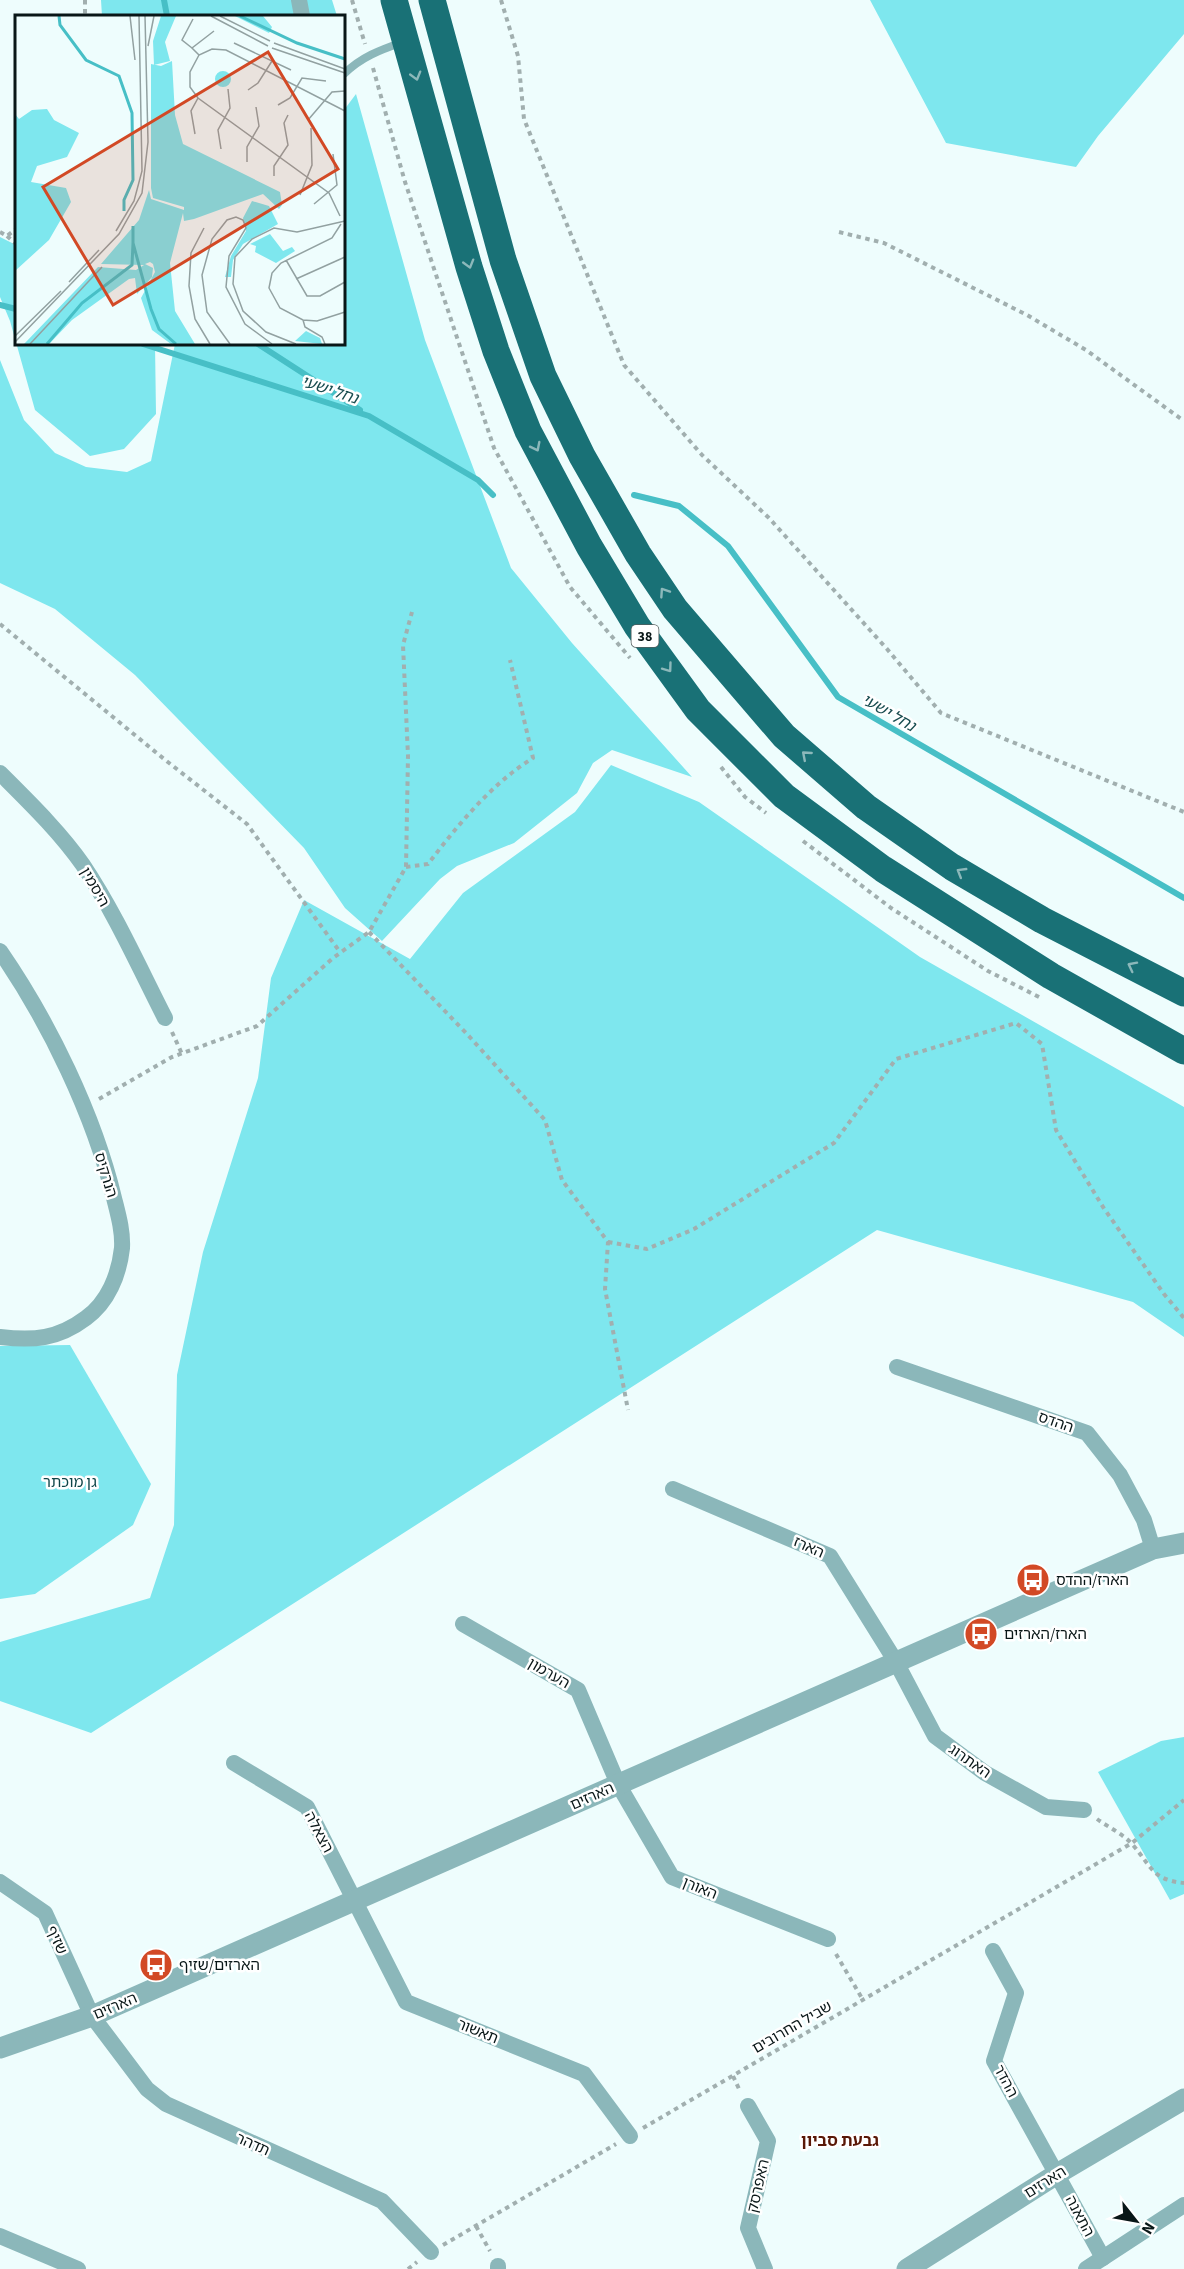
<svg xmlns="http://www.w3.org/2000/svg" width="1184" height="2269" font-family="'Source Sans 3','Noto Sans Hebrew',sans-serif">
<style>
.green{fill:#7ee7ee}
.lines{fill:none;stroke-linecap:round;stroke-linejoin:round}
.stream{stroke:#47bfc6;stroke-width:6}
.path{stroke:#a1afaf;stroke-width:4;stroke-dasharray:4.5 4.5;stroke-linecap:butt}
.service{stroke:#8bb7ba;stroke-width:8}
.minor{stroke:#8bb7ba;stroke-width:16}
.tertiary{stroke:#8bb7ba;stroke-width:21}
.trunk{stroke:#197176;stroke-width:27}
.oneway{stroke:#8cb8ba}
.labels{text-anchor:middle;stroke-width:5;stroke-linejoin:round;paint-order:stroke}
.shield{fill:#fff;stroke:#535c5d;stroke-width:1.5}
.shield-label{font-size:14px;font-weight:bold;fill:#091617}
.street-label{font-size:15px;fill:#091617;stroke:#fff}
.park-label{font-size:15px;fill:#0e4548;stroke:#fff}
.poi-label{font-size:15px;fill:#091617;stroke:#fff;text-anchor:start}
.water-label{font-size:16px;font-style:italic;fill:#194d50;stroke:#fff}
.neighbourhood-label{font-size:16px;font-weight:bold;fill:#5a1807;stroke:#fff}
.inset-river{fill:none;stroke:#47bfc6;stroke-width:3}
.inset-road{fill:none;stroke:#92a1a1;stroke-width:1.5}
.view{fill:#d24925;fill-opacity:0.15;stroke:#d24925;stroke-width:3}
.inset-edge{fill:none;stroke:#091617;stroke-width:3}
</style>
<rect width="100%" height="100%" fill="#eefdfd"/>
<g class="green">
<polygon points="101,0 332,0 337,16 102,16"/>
<polygon points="870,0 1184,0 1184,34 1098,136 1076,167 946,143"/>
<polygon points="356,94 425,340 511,568 572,643 692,777 612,750 593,763 577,793 514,843 457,866 440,879 382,941 345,908 304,848 135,675 55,609 0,583 0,360 24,420 55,453 86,467 127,472 151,461 175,344 344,344 344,110"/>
<polygon points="0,237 16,245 16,344 155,344 156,414 124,449 90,456 35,410 10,321 0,297"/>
<polygon points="611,765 699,802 920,957 1184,1107 1184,1337 1133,1302 877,1230 91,1733 0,1701 0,1642 150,1598 174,1525 177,1375 203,1252 258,1078 271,978 304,900 410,959 463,893 575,812"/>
<polygon points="70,1345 151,1484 133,1525 35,1594 0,1599 0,1346"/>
<polygon points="1184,1737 1184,1894 1170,1900 1098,1772 1161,1741"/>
</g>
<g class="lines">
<g class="stream">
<polyline points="164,0 167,16"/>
<polyline points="0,305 16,309"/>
<polyline points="143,344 369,416 478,480 493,495"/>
<polyline points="258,344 360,410"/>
<polyline points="634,495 679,506 728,546 838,697 1184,898"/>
</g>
<g class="path">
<polyline points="85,0 85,16"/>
<polyline points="352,0 365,44"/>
<polyline points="501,0 518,56 524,119 624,365 702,455 769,518 887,649 941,713 1184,812"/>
<polyline points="373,68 405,182 494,448 570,587 630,658"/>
<polyline points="0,232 7,236 16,229"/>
<polyline points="839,232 884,243 1027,315 1086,350 1184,421"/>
<polyline points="7,236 16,244"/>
<polyline points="0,624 164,759 247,824 340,952"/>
<polyline points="721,767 745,797 766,813"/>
<polyline points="803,841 891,908 988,971 1039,997"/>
<path d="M406,867L428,864C458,825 491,784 533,758L510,660"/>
<polyline points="369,932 467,1034 545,1120 562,1180 608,1242 605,1289 628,1410"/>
<polyline points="172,1032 182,1054"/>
<polyline points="99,1099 172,1057 257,1026 333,958 369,932 406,867 408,756 403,645 412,612"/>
<polyline points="608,1242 647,1249 694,1229 834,1143 896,1059 1016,1023 1042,1044 1056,1130 1103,1207 1164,1294 1184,1318"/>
<path d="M1097,1819C1108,1827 1123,1834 1132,1844C1151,1865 1151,1880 1184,1883"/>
<polyline points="836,1954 863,2000"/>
<polyline points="733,2076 740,2091"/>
<polyline points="643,2128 1132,1843 1184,1800"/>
<polyline points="476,2226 490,2251"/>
<polyline points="443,2245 616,2144"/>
<polyline points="408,2269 417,2262"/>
</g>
<path class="service" d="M344,74C361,57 380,50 403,42"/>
<g class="minor">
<polyline points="299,0 302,16"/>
<path d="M0,773C29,802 60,832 83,865C115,913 139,967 165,1018"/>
<path d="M0,951C49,1022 94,1115 114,1198C118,1214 123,1231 122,1248C119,1275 108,1302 86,1318C58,1339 34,1341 0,1337"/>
<polyline points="897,1367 1087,1433 1120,1475 1144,1520 1153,1549"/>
<polyline points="673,1489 830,1556 896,1662 935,1736 985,1773 1046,1807 1084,1810"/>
<polyline points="463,1624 578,1690 618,1784 672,1877 828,1939"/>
<polyline points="234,1763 307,1807 406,2002 584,2074 630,2136"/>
<polyline points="0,1882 45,1913 92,2016 147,2089 166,2104 382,2201 431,2252"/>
<polyline points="993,1951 1016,1993 994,2061 1103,2258"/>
<polyline points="748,2106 768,2141 748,2228 765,2269"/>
<polyline points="0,2236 78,2269"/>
<polyline points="498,2266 498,2269"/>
<polyline points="1086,2269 1184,2205"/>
</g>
<g class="tertiary">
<polyline points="0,2048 92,2016 1153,1549 1184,1543"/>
<polyline points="907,2269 1057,2174 1184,2099"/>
</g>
<g class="trunk">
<polyline points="394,0 469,267 496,351 528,431 589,546 637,626 698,710 784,796 883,869 1051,976 1184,1051"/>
<polyline points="432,0 503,260 543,376 582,456 638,554 675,609 784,736 866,807 952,867 1042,920 1184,993"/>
</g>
</g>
<defs><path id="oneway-chevron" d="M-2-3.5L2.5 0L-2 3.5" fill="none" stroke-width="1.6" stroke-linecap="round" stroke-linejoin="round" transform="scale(1.5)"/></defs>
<g class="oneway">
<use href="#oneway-chevron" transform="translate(416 76) rotate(74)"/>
<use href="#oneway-chevron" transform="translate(469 264) rotate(74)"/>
<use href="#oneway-chevron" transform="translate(536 447) rotate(63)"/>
<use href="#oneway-chevron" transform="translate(664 592) rotate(-124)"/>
<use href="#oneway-chevron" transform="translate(668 668) rotate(54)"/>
<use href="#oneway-chevron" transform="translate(806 755) rotate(-139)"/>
<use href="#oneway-chevron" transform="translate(961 872) rotate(-149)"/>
<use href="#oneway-chevron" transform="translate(1132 966) rotate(-153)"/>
</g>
<defs>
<symbol id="bus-disc" viewBox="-11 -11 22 22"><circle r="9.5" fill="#d24925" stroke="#fff"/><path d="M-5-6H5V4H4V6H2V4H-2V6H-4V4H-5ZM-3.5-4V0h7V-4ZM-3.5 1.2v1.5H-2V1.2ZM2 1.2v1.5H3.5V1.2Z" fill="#fff"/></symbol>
</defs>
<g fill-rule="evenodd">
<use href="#bus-disc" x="1014" y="1561" width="38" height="38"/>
<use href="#bus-disc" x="962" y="1615" width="38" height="38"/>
<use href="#bus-disc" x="137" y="1946" width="38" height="38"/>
</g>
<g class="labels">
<rect class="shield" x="631.5" y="625" width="27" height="22" rx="4.5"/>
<g class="shield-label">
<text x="645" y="641">38</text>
</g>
<g class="street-label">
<text transform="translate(95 887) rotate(60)" y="5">היסמין</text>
<text transform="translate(106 1175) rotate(73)" y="5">הנרקיס</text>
<text transform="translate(1056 1422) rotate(19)" y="5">ההדס</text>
<text transform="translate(809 1547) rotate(24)" y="5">הארז</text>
<text transform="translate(549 1673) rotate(30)" y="5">הערמון</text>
<text transform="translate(970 1761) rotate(35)" y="5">האתרוג</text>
<text transform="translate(592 1796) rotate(-24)" y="5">הארזים</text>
<text transform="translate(319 1832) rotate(62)" y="5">הצאלה</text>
<text transform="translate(700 1888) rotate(22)" y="5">האורן</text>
<text transform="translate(57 1940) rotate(65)" y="5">שזיף</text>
<text transform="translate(115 2006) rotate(-23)" y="5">הארזים</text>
<text transform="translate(792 2027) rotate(-30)" y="5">שביל החרובים</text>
<text transform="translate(478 2031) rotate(22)" y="5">תאשור</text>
<text transform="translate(1006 2081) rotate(62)" y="5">ההדר</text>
<text transform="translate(253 2144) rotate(24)" y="5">תדהר</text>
<text transform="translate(1045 2182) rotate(-32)" y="5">הארזים</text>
<text transform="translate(758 2186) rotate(-77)" y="5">האפרסק</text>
<text transform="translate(1080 2216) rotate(62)" y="5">התאנה</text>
</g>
<g class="park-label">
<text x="70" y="1487">גן מוכתר</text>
</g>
<g class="poi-label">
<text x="1056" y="1585">הארז/ההדס</text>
<text x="1004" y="1639">הארז/הארזים</text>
<text x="179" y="1970">הארזים/שזיף</text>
</g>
<g class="water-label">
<text transform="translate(330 389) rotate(18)" y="6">נחל ישעי</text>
<text transform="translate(889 712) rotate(30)" y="6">נחל ישעי</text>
</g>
<g class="neighbourhood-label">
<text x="840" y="2146">גבעת סביון</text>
</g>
</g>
<g transform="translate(15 15)">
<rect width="330" height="330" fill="#eefdfd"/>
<path d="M146,1H161L150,27L155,46L139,50L138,26ZM220,1H248L257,12L254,18ZM157,46L160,100L168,129L265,177L267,190L264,194L248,179L179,204L169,206L168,198L155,248L160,296L180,329H156L137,315L126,283L140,257L138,249L135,247L130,249L138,253L137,262L122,279L120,263L114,264L57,305L34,329H9L83,252L121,255L129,250L86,249L124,205L134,175L136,184L169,195V192L138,183L136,173V49L146,51ZM200 64a8 8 0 1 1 16 0a8 8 0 1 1-16 0ZM32,94L39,105L64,118L52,142L22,151L16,167L51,173L56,187L34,225L0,256V99L4,104L17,95ZM237,186L254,191L263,209L228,229L218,245L216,262H210L216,241L231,216L228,203ZM255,219L268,236L277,232L280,236L261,248L240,237L241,231L235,229ZM291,316L305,323L307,329L280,326Z" fill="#7ee7ee"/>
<path class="inset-river" d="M44,1L45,10L71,45L104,61L117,98L118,165L109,185V196M225,1L282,28L330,44M118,211V228L136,294L144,314L161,329M32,329L67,288L117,250L118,228"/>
<path class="inset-road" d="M115,1L120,45M196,1L253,31M205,1L255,26M219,28L276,55M259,28L330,54M133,31L139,1M177,33L167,25L178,4M257,33L330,58M184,40L177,33L199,16M233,75L243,68L257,46M263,90L275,83L287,63L311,66M293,105L317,77L330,76M180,119L176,96L183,83M330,123V146M206,134L203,115L215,93L213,74M232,147V132L244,111L241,92M259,161V151L273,130L269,108L273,100M285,180L297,150L296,113M299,189L322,170L318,139M325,201L314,178L183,83L175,72V57L184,40L197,34L211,35L330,96M326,209L317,223L266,248L257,258L254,273L265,293L288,305L302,306L330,297M189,213L176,238L174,271L180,304L195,329M101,216L119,186L127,156L124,1M271,245L292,281H305L330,267M281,264L330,242M54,267L84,235M288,305L290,312L307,322L310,329M0,321L46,276M0,327L104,219L127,178L133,127L130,1M15,329L87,252M215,329L192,297L187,260L197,224L212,205L221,202L228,205L231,213L214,241L211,272L230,309L257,329M281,329L251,317L228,296L218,269L220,242L237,224L259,213L282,217L330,206"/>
<path class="view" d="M253,37L323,154L98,290L28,172Z"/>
<rect width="330" height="330" class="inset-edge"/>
</g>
<g transform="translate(1136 2221) rotate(121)" stroke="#ffffff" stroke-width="4.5" paint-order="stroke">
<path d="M0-4.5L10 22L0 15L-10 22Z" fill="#091617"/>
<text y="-9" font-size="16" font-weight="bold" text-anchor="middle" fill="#091617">N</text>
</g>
</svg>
